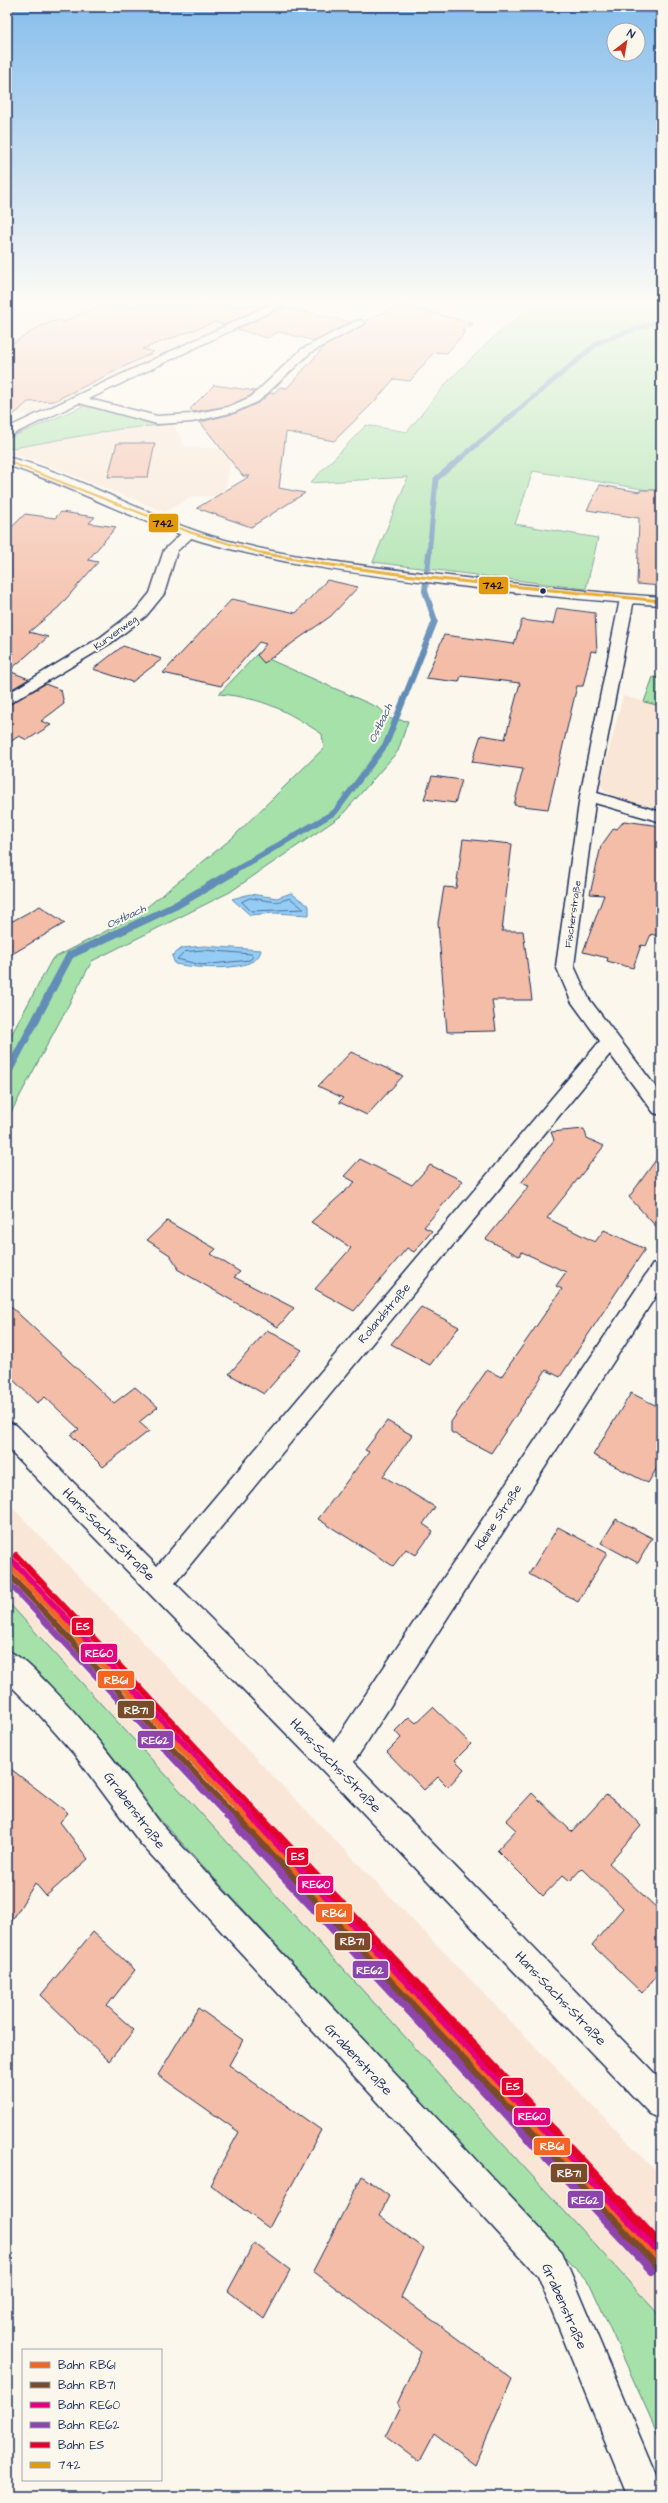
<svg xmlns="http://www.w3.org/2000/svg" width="668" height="2503" font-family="'Architects Daughter',sans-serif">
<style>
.built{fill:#f9e6d7}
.green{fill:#a5e1a8;stroke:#608883}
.water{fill:#95ccf3;stroke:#648db7}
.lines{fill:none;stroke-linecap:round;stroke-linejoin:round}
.shore{stroke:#4c6e9a;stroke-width:1}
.stream-far2{stroke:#648db7;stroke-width:5}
.stream-far1{stroke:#648db7;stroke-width:6}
.stream{stroke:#648db7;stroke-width:8}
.building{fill:#f4bda7;stroke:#1b2f5e}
.minor-casing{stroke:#1b2f5e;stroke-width:3}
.secondary-casing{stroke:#1b2f5e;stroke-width:3}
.minor{fill:#fbf7ec;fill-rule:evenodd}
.secondary{fill:#fbf7ec;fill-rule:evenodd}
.bus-1-far1-casing{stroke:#fbf7ec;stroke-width:3.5}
.bus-1-casing{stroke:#fbf7ec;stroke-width:5}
.bus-1-far1{stroke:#e19a09;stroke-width:2}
.bus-1{stroke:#e19a09;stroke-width:3}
.rail-1-far1-casing{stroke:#fbf7ec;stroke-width:9}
.rail-1-casing{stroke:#fbf7ec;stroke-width:10}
.rail-2-far1-casing{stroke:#fbf7ec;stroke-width:9}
.rail-2-casing{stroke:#fbf7ec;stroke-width:10}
.rail-3-far1-casing{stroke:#fbf7ec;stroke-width:9}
.rail-3-casing{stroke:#fbf7ec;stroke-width:10}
.rail-4-far1-casing{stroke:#fbf7ec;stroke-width:9}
.rail-4-casing{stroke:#fbf7ec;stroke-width:10}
.rail-5-far1-casing{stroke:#fbf7ec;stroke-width:9}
.rail-5-casing{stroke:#fbf7ec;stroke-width:10}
.rail-1-far1{stroke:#f26522;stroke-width:6}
.rail-1{stroke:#f26522;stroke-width:8}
.rail-2-far1{stroke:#7a4b2a;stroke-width:6}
.rail-2{stroke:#7a4b2a;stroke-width:8}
.rail-3-far1{stroke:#e5007d;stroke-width:6}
.rail-3{stroke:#e5007d;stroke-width:8}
.rail-4-far1{stroke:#8e44ad;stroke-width:6}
.rail-4{stroke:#8e44ad;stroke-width:8}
.rail-5-far1{stroke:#e4002b;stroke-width:6}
.rail-5{stroke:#e4002b;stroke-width:8}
.bus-dot{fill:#1b2f5e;stroke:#fbf7ec;stroke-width:1.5}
.labels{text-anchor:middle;stroke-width:4;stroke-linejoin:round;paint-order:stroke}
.far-street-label{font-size:10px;fill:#1b2f5e;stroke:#fbf7ec}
.far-water-label{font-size:11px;font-style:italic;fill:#3a5683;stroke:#fbf7ec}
.street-label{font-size:12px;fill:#1b2f5e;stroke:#fbf7ec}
.near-street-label{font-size:14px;fill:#1b2f5e;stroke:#fbf7ec}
.line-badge{stroke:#fbf7ec;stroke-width:1.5}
.badge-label{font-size:11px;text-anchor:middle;font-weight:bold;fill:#fff}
.pale-badge-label{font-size:11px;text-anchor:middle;font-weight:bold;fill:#111}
</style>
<rect width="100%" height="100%" fill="#fbf7ec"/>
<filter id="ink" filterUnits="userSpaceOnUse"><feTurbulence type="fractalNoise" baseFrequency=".025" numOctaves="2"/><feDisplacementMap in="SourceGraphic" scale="8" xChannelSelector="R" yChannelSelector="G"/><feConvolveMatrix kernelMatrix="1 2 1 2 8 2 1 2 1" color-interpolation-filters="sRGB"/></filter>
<g filter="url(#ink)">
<g class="built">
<polygon points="7,305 271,305 34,416 7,412"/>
<polygon points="173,424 186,447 233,449 224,496 193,496 165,512 39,462 7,453 7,449 120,429"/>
<polygon points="623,696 661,706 661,810 617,797 606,792 600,785"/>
<polygon points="7,1502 661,2176 661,2317 7,1601"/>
</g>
<g class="green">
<polygon points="533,305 661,305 661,492 533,471 515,524 598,538 586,589 373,562 408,477 310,483 366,425 407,432 449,380 496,335"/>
<polygon points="88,404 173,424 120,429 7,449 7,439"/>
<path d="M257,654L379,708L391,719L408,721L398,751L341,816L230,892L92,961L7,1120V1043L52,959L137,915L231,839L324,748L322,734C285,710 264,698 219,694Z"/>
<polygon points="653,677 661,678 661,706 644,702"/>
<polygon points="7,1601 661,2317 661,2441 590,2284 7,1654"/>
</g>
<g class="water">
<polygon points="291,893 309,906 309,915 275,913 250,915 232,899 250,894 277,898"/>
<path d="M204,946L261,950C258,974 194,968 175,964L172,956L182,948Z"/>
</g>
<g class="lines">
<g class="shore">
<polygon points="250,898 277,902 290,898 304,909 251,911 242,902"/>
<polygon points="204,950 251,954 253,956 250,960 201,965 177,959 184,952"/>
</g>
<polyline class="stream-far2" points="429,554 436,479 599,342 661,320"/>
<polyline class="stream-far1" points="231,873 335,812 386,744 435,621 425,591 429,553"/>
<polyline class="stream" points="7,1074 70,955 175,906 233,872"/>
</g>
<g class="building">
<polygon points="100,305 266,305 224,325 215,322 142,349 154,352 54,401 28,402 7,421 7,347 41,326 58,320 64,322"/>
<polygon points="400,305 407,305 473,324 462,331 465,332 447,353 434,352 410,381 394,379 374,402 334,441 286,432 279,488 305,493 251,527 197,508 250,476 243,476 200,422 236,413 260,402 270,393 274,393 280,387 287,388 325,346 366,324 365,321"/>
<polygon points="283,307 351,322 315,341 279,332 267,338 237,329"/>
<polygon points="214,385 256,391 250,396 228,406 193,412 190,409"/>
<polygon points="117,443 155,443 148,477 108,477"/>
<polygon points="600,485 640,492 640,490 661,490 661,586 637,584 639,518 587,510"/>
<polygon points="61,512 95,517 89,523 116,527 88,560 98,562 59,607 29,632 48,637 9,671 29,679 7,692 7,532 25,514 55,518"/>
<polygon points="327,580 358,587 331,616 264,663 257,655 266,644 259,642 221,686 163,673 232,599 296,613"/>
<polygon points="557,608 595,613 597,652 591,651 583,686 577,686 548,809 514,805 523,769 472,762 481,735 505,739 520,683 461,676 459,682 426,678 444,635 514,644 522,620 553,624"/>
<polygon points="123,646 162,659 132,682 93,669"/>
<polygon points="45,684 61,690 64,704 41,721 51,725 27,740 19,736 7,744 7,706"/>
<polygon points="432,776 462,780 455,803 424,799"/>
<polygon points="624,821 661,826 661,937 651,934 646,946 641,945 633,968 607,961 608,958 583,952 604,895 590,894 601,846 614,828 617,829"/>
<polygon points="463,839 512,844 502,931 523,931 532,1000 492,1000 496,1031 447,1032 438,923 444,887 456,888"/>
<polygon points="40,906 65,923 7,957 7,924"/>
<polygon points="351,1052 403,1076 367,1115 339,1102 343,1098 318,1086"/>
<polygon points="584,1129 587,1138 604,1146 547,1218 595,1242 604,1230 645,1249 560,1377 546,1370 491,1453 451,1432 451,1422 487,1370 501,1377 562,1289 556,1286 566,1272 522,1252 519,1256 486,1239 529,1186 521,1183 554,1140 551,1132"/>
<polygon points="661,1153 661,1232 629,1197"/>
<polygon points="360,1159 412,1185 430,1165 463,1181 424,1227 432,1231 414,1252 407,1248 354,1311 315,1289 351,1248 311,1222 355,1182 344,1176"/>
<polygon points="167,1221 216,1249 211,1254 240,1272 234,1277 294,1308 278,1327 177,1269 178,1267 170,1255 147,1240"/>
<polygon points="7,1303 114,1403 135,1387 158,1407 139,1422 149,1431 103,1467 71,1435 79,1429 45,1397 37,1403 7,1374"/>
<polygon points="421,1307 459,1327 430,1365 391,1344"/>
<polygon points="267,1330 302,1350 264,1394 229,1374"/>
<polygon points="631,1393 661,1408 661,1461 648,1483 593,1455"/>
<polygon points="387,1421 412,1435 383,1476 435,1507 423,1524 433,1531 416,1555 406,1549 393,1566 318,1519 369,1452 365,1450"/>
<polygon points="616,1519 652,1538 638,1563 601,1543"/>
<polygon points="558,1527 607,1553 578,1602 529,1574"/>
<polygon points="433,1707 471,1744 455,1760 464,1769 448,1787 438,1777 424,1790 387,1752 401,1738 395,1731 409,1717 416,1723"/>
<polygon points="7,1766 68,1813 60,1822 88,1859 46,1896 35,1883 7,1929"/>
<polygon points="532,1793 572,1832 606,1795 623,1807 641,1826 609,1863 661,1912 661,1970 642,1993 592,1945 623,1908 582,1868 570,1881 563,1875 543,1896 497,1850 516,1830 506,1821"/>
<polygon points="93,1932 135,1970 107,2006 134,2030 109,2061 41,1995"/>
<polygon points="198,2008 243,2040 229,2065 321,2130 269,2228 210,2185 239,2132 158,2075"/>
<polygon points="362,2176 389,2196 379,2216 424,2248 401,2297 512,2379 475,2465 434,2434 419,2462 386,2437 400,2408 397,2404 421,2352 313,2271"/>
<polygon points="254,2243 290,2270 264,2319 228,2291"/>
</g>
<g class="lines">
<defs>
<g id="minor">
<polygon points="270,305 284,305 89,399 157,416 192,414 228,407 251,397 302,349 356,321 360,320 365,323 310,353 259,401 235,412 192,422 157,424 79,403 7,437 7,428"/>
<polygon points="190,529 197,533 177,551 164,594 146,616 111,643 7,705 7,694 101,637 136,610 150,593 164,550 185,530"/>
<polygon points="627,595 634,599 597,793 661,812 661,822 595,803 574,966 589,999 661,1094 661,1115 654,1113 610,1054 175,1583 334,1742 653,1264 661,1261 661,1288 354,1762 661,2080 661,2119 650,2114 326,1774 7,1448 7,1422 16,1425 157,1566 600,1041 571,1001 556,966 580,796 620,599"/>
<path d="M7,1651C23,1657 35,1671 47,1683C90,1726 126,1775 161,1824L562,2252L661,2487V2496H627L538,2276L141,1844L74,1754L37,1712L7,1682Z"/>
</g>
<path id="secondary" d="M7,457C83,476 150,520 225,540C293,558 363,566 432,574C508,583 584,592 661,597V605C585,601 510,592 435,583C361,574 287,565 215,545C143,526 78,488 7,465Z"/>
</defs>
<use href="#minor" class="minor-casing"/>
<use href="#secondary" class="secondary-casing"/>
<use href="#minor" class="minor"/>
<use href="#secondary" class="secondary"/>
<defs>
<polyline id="bus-1-far1" points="7,461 192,533 265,554"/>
<polyline id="bus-1" points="261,553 323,564 429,578 661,601"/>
</defs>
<use href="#bus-1-far1" class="bus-1-far1-casing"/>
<use href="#bus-1" class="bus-1-casing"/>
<use href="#bus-1-far1" class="bus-1-far1"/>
<use href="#bus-1" class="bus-1"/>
<defs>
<polyline id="rail-1-far1" points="7,1563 245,1817"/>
<polyline id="rail-1" points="244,1816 661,2263"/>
<polyline id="rail-2-far1" points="7,1572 236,1817"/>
<polyline id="rail-2" points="235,1816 657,2267"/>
<polyline id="rail-3-far1" points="11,1559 253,1817"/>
<polyline id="rail-3" points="252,1816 661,2254"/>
<polyline id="rail-4-far1" points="7,1581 228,1817"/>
<polyline id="rail-4" points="227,1816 652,2271"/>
<polyline id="rail-5-far1" points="16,1555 261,1817"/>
<polyline id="rail-5" points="260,1816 661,2245"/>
</defs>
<use href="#rail-1-far1" class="rail-1-far1-casing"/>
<use href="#rail-1" class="rail-1-casing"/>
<use href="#rail-2-far1" class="rail-2-far1-casing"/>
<use href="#rail-2" class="rail-2-casing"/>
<use href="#rail-3-far1" class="rail-3-far1-casing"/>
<use href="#rail-3" class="rail-3-casing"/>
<use href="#rail-4-far1" class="rail-4-far1-casing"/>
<use href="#rail-4" class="rail-4-casing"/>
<use href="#rail-5-far1" class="rail-5-far1-casing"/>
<use href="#rail-5" class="rail-5-casing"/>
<use href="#rail-1-far1" class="rail-1-far1"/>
<use href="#rail-1" class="rail-1"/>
<use href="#rail-2-far1" class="rail-2-far1"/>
<use href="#rail-2" class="rail-2"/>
<use href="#rail-3-far1" class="rail-3-far1"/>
<use href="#rail-3" class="rail-3"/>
<use href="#rail-4-far1" class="rail-4-far1"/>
<use href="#rail-4" class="rail-4"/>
<use href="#rail-5-far1" class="rail-5-far1"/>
<use href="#rail-5" class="rail-5"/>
</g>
</g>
<linearGradient id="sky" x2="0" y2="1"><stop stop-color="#87beec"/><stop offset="0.46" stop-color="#fdfbf6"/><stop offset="1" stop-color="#fdfbf6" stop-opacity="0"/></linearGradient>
<rect width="668" height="656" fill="url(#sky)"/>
<circle class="bus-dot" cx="543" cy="591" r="3.5"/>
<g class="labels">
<g class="far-street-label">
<text transform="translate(115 632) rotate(-36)" y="4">Kurvenweg</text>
<text transform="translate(572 914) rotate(-82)" y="4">Fischerstraße</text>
</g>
<g class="far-water-label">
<text transform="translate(380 723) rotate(-65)" y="4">Ostbach</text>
<text transform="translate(126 916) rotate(-25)" y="4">Ostbach</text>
</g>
<g class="street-label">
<text transform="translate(384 1313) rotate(-50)" y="4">Rolandstraße</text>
<text transform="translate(498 1517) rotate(-57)" y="4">Kleine Straße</text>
</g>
<g class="near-street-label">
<text transform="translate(109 1534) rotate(45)" y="5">Hans-Sachs-Straße</text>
<text transform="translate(336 1765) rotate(46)" y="5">Hans-Sachs-Straße</text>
<text transform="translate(135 1810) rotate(53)" y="5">Grabenstraße</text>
<text transform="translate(561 1998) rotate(46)" y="5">Hans-Sachs-Straße</text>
<text transform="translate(359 2059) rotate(47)" y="5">Grabenstraße</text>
<text transform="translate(565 2306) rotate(66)" y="5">Grabenstraße</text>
</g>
</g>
<g class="line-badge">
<rect x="148" y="513" width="31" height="20" rx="4" fill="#e19a09"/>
<rect x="478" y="576" width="31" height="19" rx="4" fill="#e19a09"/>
<rect x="71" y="1617" width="23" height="19" rx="4" fill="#e4002b"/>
<rect x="80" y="1643" width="38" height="20" rx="4" fill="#e5007d"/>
<rect x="97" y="1670" width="38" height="19" rx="4" fill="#f26522"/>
<rect x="117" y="1700" width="38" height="19" rx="4" fill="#7a4b2a"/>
<rect x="137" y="1730" width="37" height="19" rx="4" fill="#8e44ad"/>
<rect x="286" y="1847" width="23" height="19" rx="4" fill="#e4002b"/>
<rect x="297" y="1875" width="37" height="19" rx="4" fill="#e5007d"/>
<rect x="315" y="1903" width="38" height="20" rx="4" fill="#f26522"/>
<rect x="334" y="1932" width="37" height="19" rx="4" fill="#7a4b2a"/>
<rect x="352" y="1960" width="37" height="19" rx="4" fill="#8e44ad"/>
<rect x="501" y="2077" width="23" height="19" rx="4" fill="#e4002b"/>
<rect x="513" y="2107" width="38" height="19" rx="4" fill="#e5007d"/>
<rect x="533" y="2137" width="38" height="19" rx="4" fill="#f26522"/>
<rect x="550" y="2163" width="38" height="20" rx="4" fill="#7a4b2a"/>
<rect x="567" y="2190" width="37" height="19" rx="4" fill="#8e44ad"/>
</g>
<g class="badge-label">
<text x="83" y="1630">ES</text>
<text x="99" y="1657">RE60</text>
<text x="116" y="1684">RB61</text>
<text x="136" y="1714">RB71</text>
<text x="155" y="1744">RE62</text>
<text x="298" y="1860">ES</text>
<text x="316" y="1888">RE60</text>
<text x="334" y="1917">RB61</text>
<text x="352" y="1945">RB71</text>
<text x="370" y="1974">RE62</text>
<text x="513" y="2090">ES</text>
<text x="532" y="2120">RE60</text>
<text x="552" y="2150">RB61</text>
<text x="569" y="2177">RB71</text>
<text x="585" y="2204">RE62</text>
</g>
<g class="pale-badge-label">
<text x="163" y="527">742</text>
<text x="493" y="589">742</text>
</g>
<rect width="668" height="2503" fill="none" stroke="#fbf7ec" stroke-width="24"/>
<rect x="12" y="12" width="644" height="2479" fill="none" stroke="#1b2f5e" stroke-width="1.5" filter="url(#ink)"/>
<rect x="22" y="2349" width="140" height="132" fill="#fbf7ec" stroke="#a1a7b3"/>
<rect x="30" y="2362" width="20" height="6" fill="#f26522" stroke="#a1a7b3"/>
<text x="58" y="2369" font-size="12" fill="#1b2f5e">Bahn RB61</text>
<rect x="30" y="2382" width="20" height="6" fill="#7a4b2a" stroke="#a1a7b3"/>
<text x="58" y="2389" font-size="12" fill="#1b2f5e">Bahn RB71</text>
<rect x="30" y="2402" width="20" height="6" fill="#e5007d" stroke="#a1a7b3"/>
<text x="58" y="2409" font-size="12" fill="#1b2f5e">Bahn RE60</text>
<rect x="30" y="2422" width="20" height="6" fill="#8e44ad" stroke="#a1a7b3"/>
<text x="58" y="2429" font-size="12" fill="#1b2f5e">Bahn RE62</text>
<rect x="30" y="2442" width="20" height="6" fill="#e4002b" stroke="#a1a7b3"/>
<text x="58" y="2449" font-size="12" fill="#1b2f5e">Bahn ES</text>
<rect x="30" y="2462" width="20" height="6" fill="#e19a09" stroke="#a1a7b3"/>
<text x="58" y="2469" font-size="12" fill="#1b2f5e">742</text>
<g transform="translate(626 42) rotate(31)"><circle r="19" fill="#fbf7ec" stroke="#a1a7b3"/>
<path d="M0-3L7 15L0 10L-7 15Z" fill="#c8321e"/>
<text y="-6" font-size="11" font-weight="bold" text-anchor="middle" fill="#1b2f5e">N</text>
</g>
</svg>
